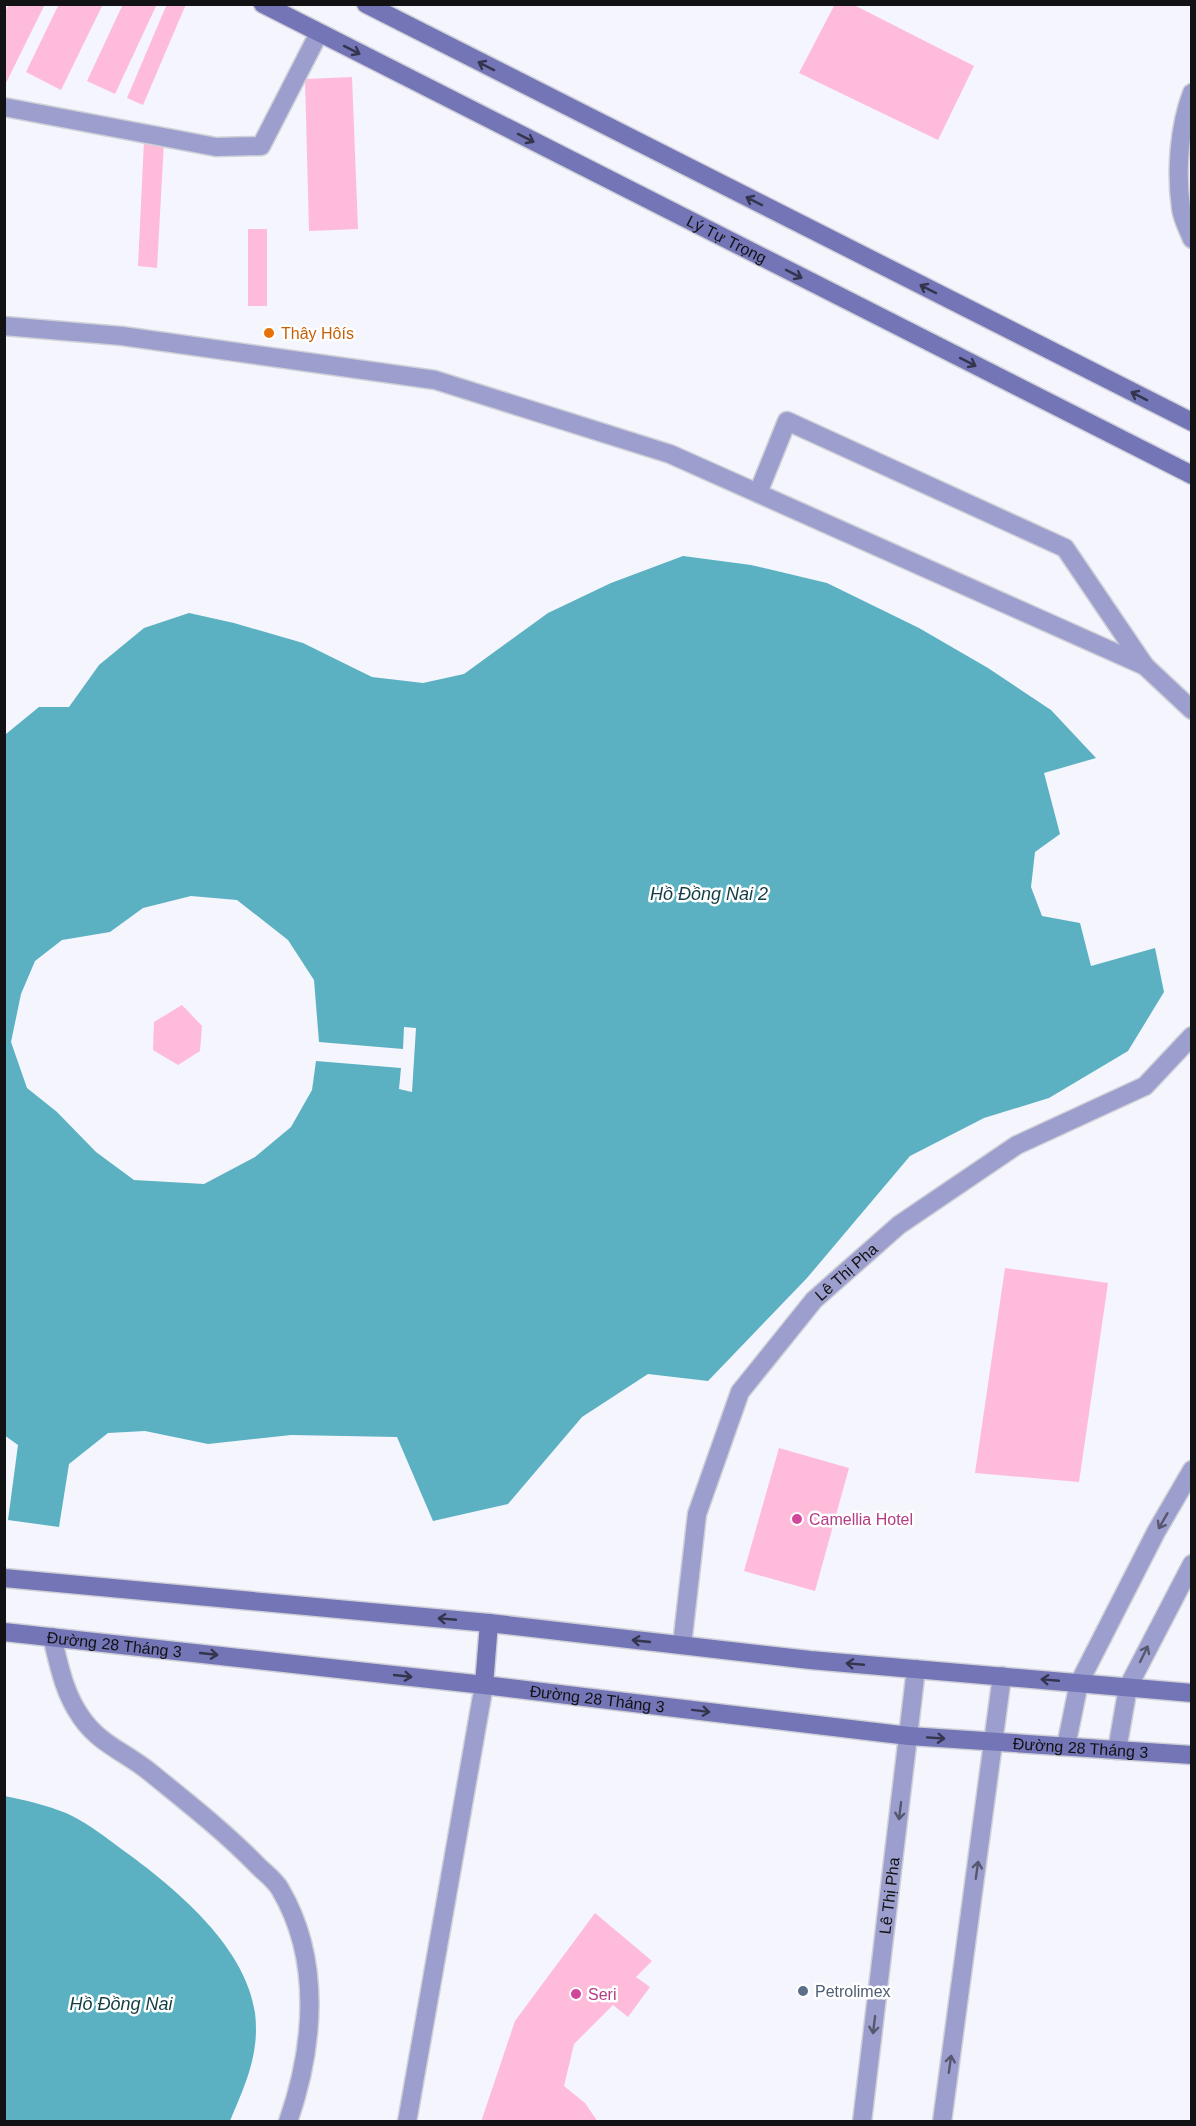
<svg xmlns="http://www.w3.org/2000/svg" width="1196" height="2126" font-family="Helvetica,sans-serif">
<style>
.water{fill:#5bb1c2;fill-rule:evenodd}
.building{fill:#ffbbda}
.lines{fill:none;stroke-linecap:round;stroke-linejoin:round}
.lane-casing{stroke:#d0d1d8;stroke-width:21}
.street-casing{stroke:#d0d1d8;stroke-width:21}
.secondary-casing{stroke:#d0d1d8;stroke-width:21}
.lane{stroke:#9c9fcd;stroke-width:18}
.street{stroke:#9c9fcd;stroke-width:18}
.secondary{stroke:#7375b6;stroke-width:18}
.oneway{stroke:#34354d}
.oneway2{stroke:#575870}
.food-dot{fill:#e8710a;stroke:#fff;stroke-width:2}
.hotel-dot{fill:#d1479c;stroke:#fff;stroke-width:2}
.service-dot{fill:#5c6f8a;stroke:#fff;stroke-width:2}
.labels{text-anchor:middle;stroke-width:5;stroke-linejoin:round;paint-order:stroke}
.street-label{font-size:16px;fill:#121214;stroke:#fff}
.food-label{font-size:16px;fill:#c56008;stroke:#fff;text-anchor:start}
.hotel-label{font-size:16px;fill:#b23c85;stroke:#fff;text-anchor:start}
.service-label{font-size:16px;fill:#4e5e75;stroke:#fff;text-anchor:start}
.water-label{font-size:18px;font-style:italic;fill:#143d44;stroke:#fff}
</style>
<rect width="100%" height="100%" fill="#f4f5fd"/>
<g class="water">
<path d="M683,556L751,565L827,583L919,628L988,668L1051,710L1096,758L1044,773L1060,834L1035,852L1031,887L1042,916L1080,923L1091,966L1155,948L1164,992L1128,1051L1049,1098L984,1118L910,1156L807,1278L708,1381L648,1374L582,1417L508,1504L433,1521L397,1437L291,1435L208,1444L145,1431L108,1433L69,1464L59,1527L8,1520L18,1445L4,1435L6,734L39,707H69L99,665L144,628L189,613L234,623L303,643L372,677L423,683L464,674L548,613L611,583ZM191,896L237,900L288,940L314,980L319,1042L403,1049L404,1027L416,1028L412,1092L399,1089L401,1068L316,1061L312,1090L291,1127L255,1157L204,1184L134,1180L96,1152L57,1112L27,1088L11,1042L21,994L35,961L62,940L110,932L143,908Z"/>
<path d="M4,1796C25,1800 46,1805 66,1813C84,1821 100,1833 116,1845C169,1883 245,1943 255,2013C260,2054 245,2085 230,2121H5Z"/>
</g>
<g class="building">
<polygon points="9,4 45,4 4,87 4,14"/>
<polygon points="59,4 103,4 61,90 26,72"/>
<polygon points="123,4 157,4 115,94 87,81"/>
<polygon points="167,4 186,4 143,105 127,98"/>
<polygon points="835,4 852,4 974,66 938,140 799,73"/>
<polygon points="352,77 358,229 309,231 305,79"/>
<polygon points="144,141 164,142 157,268 138,266"/>
<rect x="248" y="229" width="19" height="77"/>
<polygon points="182,1005 202,1026 200,1051 178,1065 153,1050 154,1022"/>
<polygon points="1005,1268 1108,1283 1079,1482 975,1473"/>
<polygon points="779,1448 849,1468 815,1591 744,1571"/>
<polygon points="595,1913 652,1961 636,1977 650,1987 628,2017 613,2005 574,2044 564,2086 585,2103 598,2122 481,2122 515,2021"/>
</g>
<g class="lines">
<defs>
<g id="lane">
<polyline points="4,107 216,147 261,146 319,33"/>
<polyline points="758,493 787,421 1065,548 1145,666"/>
<polyline points="407,2122 484,1685"/>
</g>
<g id="street">
<path d="M1192,93C1179,127 1176,172 1181,208C1182,218 1188,229 1192,239"/>
<polyline points="4,326 122,336 435,380 670,454 1145,666 1192,710"/>
<path d="M52,1637C59,1665 64,1693 81,1717C99,1744 127,1753 151,1773C188,1803 225,1832 258,1866C265,1873 275,1880 280,1889C322,1960 314,2047 288,2122"/>
<path id="s1" d="M682,1645L697,1514L740,1392L814,1300L899,1225L1017,1145L1145,1086L1192,1036"/>
<polyline points="1066,1746 1079,1683 1156,1532 1192,1470"/>
<polyline points="1117,1750 1128,1687 1192,1564"/>
<path id="s2" d="M862,2122L916,1669"/>
<polyline points="942,2122 1002,1676"/>
</g>
<g id="secondary">
<path id="s3" d="M263,4L1192,475"/>
<polyline points="366,4 1192,422"/>
<polyline points="4,1578 489,1623 810,1660 1192,1693"/>
<path id="s4" d="M4,1632L484,1685L909,1736L1192,1755"/>
<polyline points="484,1685 489,1623"/>
</g>
</defs>
<use href="#lane" class="lane-casing"/>
<use href="#street" class="street-casing"/>
<use href="#secondary" class="secondary-casing"/>
<use href="#lane" class="lane"/>
<use href="#street" class="street"/>
<use href="#secondary" class="secondary"/>
</g>
<defs><path id="oneway-shaft" d="M-6 0H5M1.5-3L5.5 0L1.5 3" fill="none" stroke-width="1.6" stroke-linecap="round" stroke-linejoin="round" transform="scale(1.5)"/></defs>
<g class="oneway">
<use href="#oneway-shaft" transform="translate(352 50) rotate(27)"/>
<use href="#oneway-shaft" transform="translate(486 66) rotate(-153)"/>
<use href="#oneway-shaft" transform="translate(526 138) rotate(27)"/>
<use href="#oneway-shaft" transform="translate(754 201) rotate(-153)"/>
<use href="#oneway-shaft" transform="translate(794 274) rotate(27)"/>
<use href="#oneway-shaft" transform="translate(928 289) rotate(-153)"/>
<use href="#oneway-shaft" transform="translate(968 362) rotate(27)"/>
<use href="#oneway-shaft" transform="translate(1139 396) rotate(-153)"/>
<use href="#oneway-shaft" transform="translate(447 1619) rotate(-175)"/>
<use href="#oneway-shaft" transform="translate(641 1641) rotate(-174)"/>
<use href="#oneway-shaft" transform="translate(209 1654) rotate(6)"/>
<use href="#oneway-shaft" transform="translate(855 1664) rotate(-175)"/>
<use href="#oneway-shaft" transform="translate(403 1676) rotate(6)"/>
<use href="#oneway-shaft" transform="translate(1050 1680) rotate(-175)"/>
<use href="#oneway-shaft" transform="translate(701 1711) rotate(7)"/>
<use href="#oneway-shaft" transform="translate(936 1738) rotate(4)"/>
</g>
<g class="oneway2">
<use href="#oneway-shaft" transform="translate(1163 1521) rotate(120)"/>
<use href="#oneway-shaft" transform="translate(1144 1654) rotate(-64)"/>
<use href="#oneway-shaft" transform="translate(900 1811) rotate(97)"/>
<use href="#oneway-shaft" transform="translate(977 1870) rotate(-82)"/>
<use href="#oneway-shaft" transform="translate(874 2025) rotate(97)"/>
<use href="#oneway-shaft" transform="translate(950 2064) rotate(-82)"/>
</g>
<circle class="food-dot" cx="269" cy="333" r="6"/>
<g class="hotel-dot">
<circle cx="797" cy="1519" r="6"/>
<circle cx="576" cy="1994" r="6"/>
</g>
<circle class="service-dot" cx="803" cy="1991" r="6"/>
<g class="labels">
<g class="street-label">
<text dy="6" stroke="none"><textPath href="#s3" startOffset="520">Lý Tự Trọng</textPath></text>
<text dy="6" stroke="none"><textPath href="#s1" startOffset="422">Lê Thị Pha</textPath></text>
<text dy="6" stroke="none"><textPath href="#s4" startOffset="111">Đường 28 Tháng 3</textPath></text>
<text dy="6" stroke="none"><textPath href="#s4" startOffset="597">Đường 28 Tháng 3</textPath></text>
<text dy="6" stroke="none"><textPath href="#s4" startOffset="1083">Đường 28 Tháng 3</textPath></text>
<text dy="6" stroke="none"><textPath href="#s2" startOffset="228">Lê Thị Pha</textPath></text>
</g>
<g class="food-label">
<text x="281" y="339">Thây Hôís</text>
</g>
<g class="hotel-label">
<text x="809" y="1525">Camellia Hotel</text>
<text x="588" y="2000">Seri</text>
</g>
<g class="service-label">
<text x="815" y="1997">Petrolimex</text>
</g>
<g class="water-label">
<text x="709" y="900">Hồ Đồng Nai 2</text>
<text x="121" y="2010">Hồ Đồng Nai</text>
</g>
</g>
<rect width="1196" height="2126" fill="none" stroke="#121214" stroke-width="12"/>
</svg>
